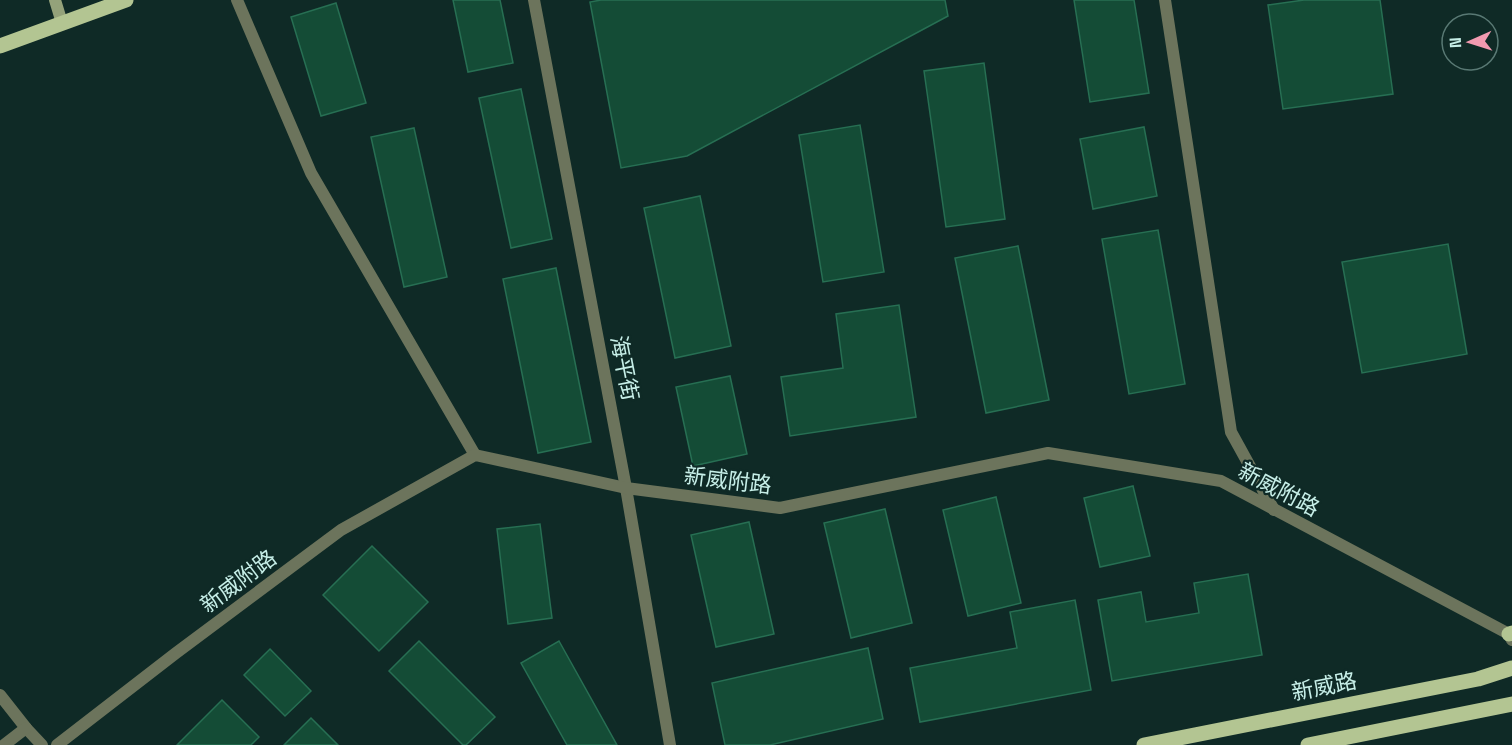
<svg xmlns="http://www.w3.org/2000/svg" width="1512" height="745" font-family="'Space Grotesk','Noto Sans SC',sans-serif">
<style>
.building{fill:#144c36;stroke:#276f53;stroke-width:1.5}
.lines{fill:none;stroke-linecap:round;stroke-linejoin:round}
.minor{stroke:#6c745c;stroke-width:12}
.secondary{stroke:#94a27a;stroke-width:12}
.primary{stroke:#b3c592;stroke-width:15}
.labels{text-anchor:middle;stroke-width:4.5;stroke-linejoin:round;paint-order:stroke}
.street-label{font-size:22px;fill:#c7efe8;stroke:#0f2a26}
</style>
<rect width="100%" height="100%" fill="#0f2a26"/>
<g class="building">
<polygon points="453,0 500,0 513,63 468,72"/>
<polygon points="601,0 945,0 948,16 687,156 621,168 590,2"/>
<polygon points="1074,0 1134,0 1149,93 1090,102"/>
<polygon points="1304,0 1380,0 1393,94 1283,109 1268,5"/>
<polygon points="336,3 366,103 321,116 291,17"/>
<polygon points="984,63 1005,219 946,227 924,71"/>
<polygon points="521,89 552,239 511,248 479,98"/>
<polygon points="860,125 884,272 823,282 799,135"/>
<polygon points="1144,127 1157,196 1093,209 1080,139"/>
<polygon points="414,128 447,277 404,287 371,137"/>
<polygon points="700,196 731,346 675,358 644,208"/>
<polygon points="1158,230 1185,384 1129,394 1102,239"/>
<polygon points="1448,244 1467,354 1362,373 1342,262"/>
<polygon points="1018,246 1049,400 986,413 955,258"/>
<polygon points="556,268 591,442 538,453 503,279"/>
<polygon points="899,305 916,417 790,436 781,377 843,368 836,314"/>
<polygon points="730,376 747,454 693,466 676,387"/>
<polygon points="1133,486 1150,556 1100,567 1084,498"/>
<polygon points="996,497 1021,603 968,616 943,510"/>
<polygon points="885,509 912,623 851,638 824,523"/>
<polygon points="749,522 774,634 716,647 691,535"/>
<polygon points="540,524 552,618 508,624 497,529"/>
<polygon points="372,546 428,602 379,651 323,595"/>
<polygon points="1248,574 1262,655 1112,681 1098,600 1141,592 1146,622 1199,613 1194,583"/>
<polygon points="1075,600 1091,690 920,722 910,668 1017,648 1010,612"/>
<polygon points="419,641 495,717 466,745 463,745 389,671"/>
<polygon points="559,641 617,745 567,745 521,663"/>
<polygon points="868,648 883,719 770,745 725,745 712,683"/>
<polygon points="270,649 311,691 285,716 244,675"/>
<polygon points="222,700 259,737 251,745 177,745"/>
<polygon points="311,718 338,745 284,745"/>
</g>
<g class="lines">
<g class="minor">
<polyline points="237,0 311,173 475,455"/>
<polyline points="534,0 626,488 670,745"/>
<polyline points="1165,0 1231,432 1274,510"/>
<polyline points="0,695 26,728 42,745"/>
<polyline points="4,745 26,728"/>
<polyline points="57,745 176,653 341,530 475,455 626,488 780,508 1048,453 1221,481 1509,634 1512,640"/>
</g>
<polyline class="secondary" points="55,0 62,23"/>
<g class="primary">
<polyline points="0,46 126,0"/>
<polyline points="1509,634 1512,633"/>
<polyline points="1144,745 1478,679 1512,668"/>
<polyline points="1308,745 1512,704"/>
</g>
</g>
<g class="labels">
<g class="street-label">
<text transform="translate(625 368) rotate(79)" y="8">海平街</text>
<text transform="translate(728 480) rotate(7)" y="8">新威附路</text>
<text transform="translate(1279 489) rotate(28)" y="8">新威附路</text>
<text transform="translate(238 581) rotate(-37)" y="8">新威附路</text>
<text transform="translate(1324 686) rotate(-11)" y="8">新威路</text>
</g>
</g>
<g transform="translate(1470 42) rotate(267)"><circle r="28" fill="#0f2a26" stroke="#597974" stroke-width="1.5"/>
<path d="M0-4.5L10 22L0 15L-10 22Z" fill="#f29ab0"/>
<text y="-9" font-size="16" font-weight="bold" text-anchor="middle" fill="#c7efe8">N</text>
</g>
</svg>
